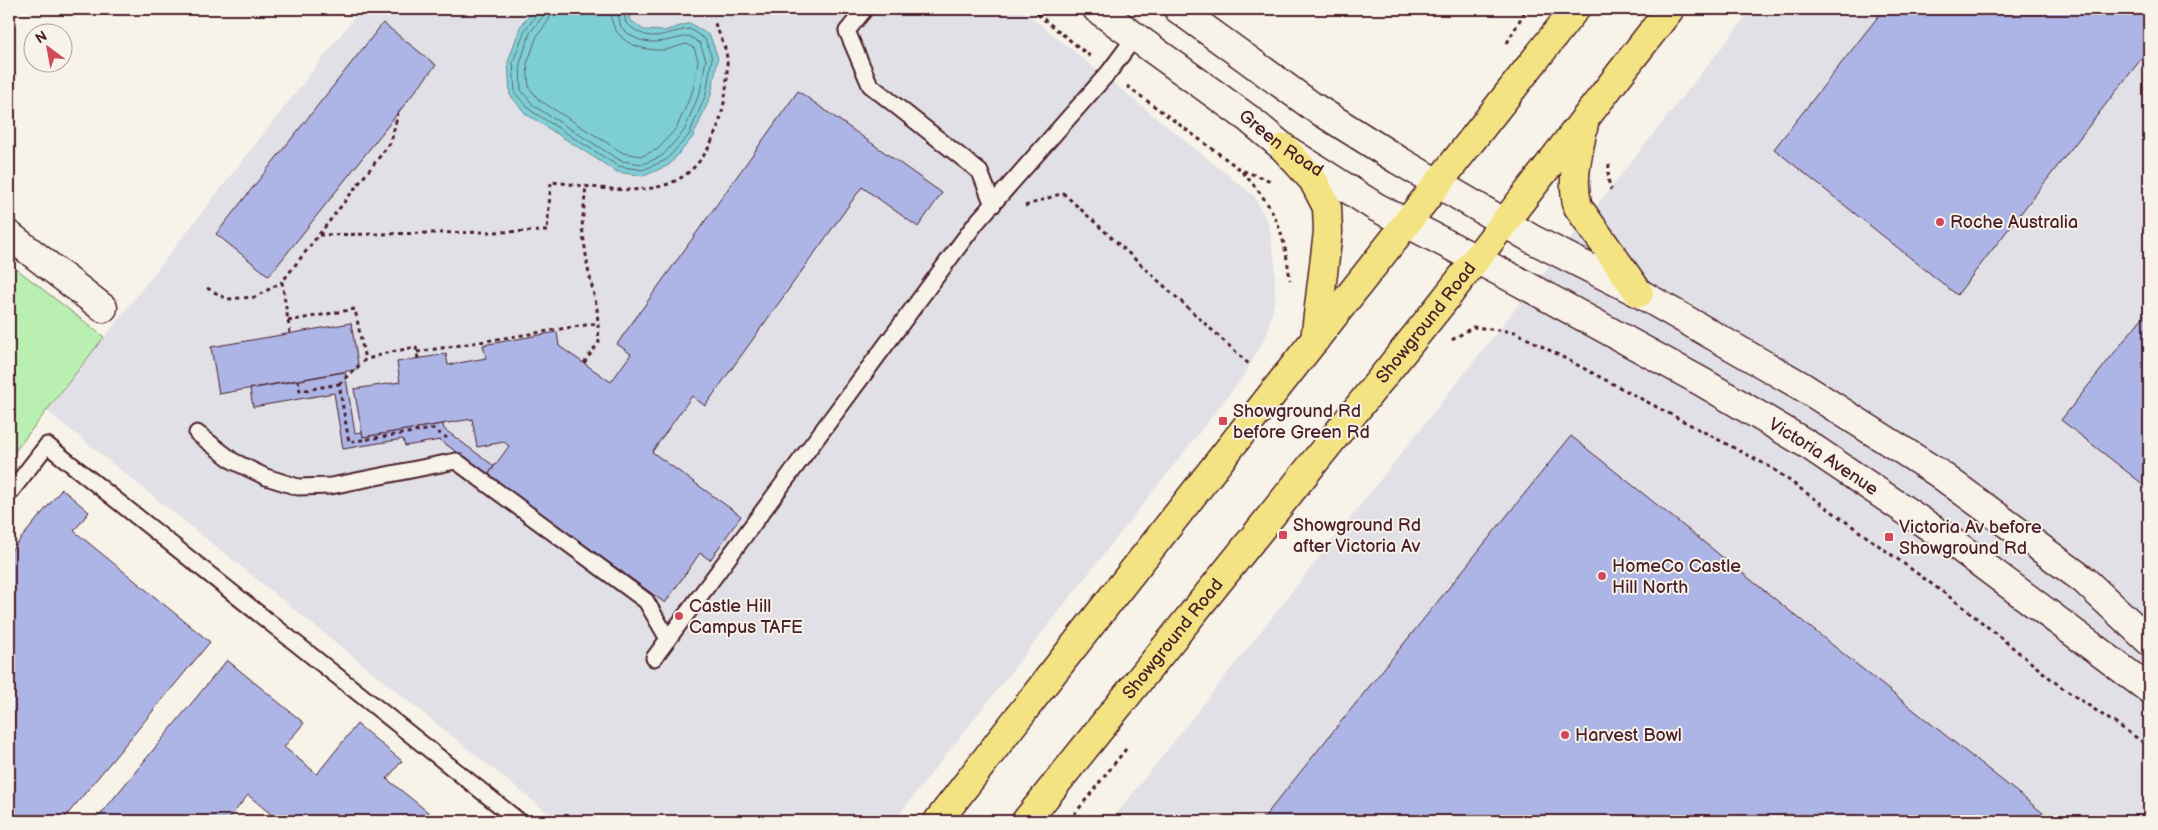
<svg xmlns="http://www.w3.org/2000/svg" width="2158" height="830" font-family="'Balsamiq Sans',sans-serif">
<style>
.built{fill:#e1e0e7}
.green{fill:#b9efb1;stroke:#82876e}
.water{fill:#7ecfd5;stroke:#698991}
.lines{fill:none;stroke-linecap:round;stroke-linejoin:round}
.shore{stroke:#5f656f;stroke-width:1}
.building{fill:#adb5e6;stroke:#4a1f2b}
.service-casing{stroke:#4a1f2b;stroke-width:19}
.minor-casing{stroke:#4a1f2b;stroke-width:31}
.secondary-casing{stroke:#4a1f2b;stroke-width:31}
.primary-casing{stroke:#4a1f2b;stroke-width:31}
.path{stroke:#4a1f2b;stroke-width:3;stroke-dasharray:4 4;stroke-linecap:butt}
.service{stroke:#f7f3e8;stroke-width:15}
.minor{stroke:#f7f3e8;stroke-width:28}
.secondary{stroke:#f7f3e8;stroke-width:28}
.primary{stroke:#f4e382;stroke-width:28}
.poi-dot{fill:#d1495b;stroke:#f7f3e8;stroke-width:2}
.labels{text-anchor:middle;stroke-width:4;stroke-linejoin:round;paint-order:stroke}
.street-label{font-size:18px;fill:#4a1f2b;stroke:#f7f3e8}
.poi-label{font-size:18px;fill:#4a1f2b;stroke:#f7f3e8;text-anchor:start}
</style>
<rect width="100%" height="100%" fill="#f7f3e8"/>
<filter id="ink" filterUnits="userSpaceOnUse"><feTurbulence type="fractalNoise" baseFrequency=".02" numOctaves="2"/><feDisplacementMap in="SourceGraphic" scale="10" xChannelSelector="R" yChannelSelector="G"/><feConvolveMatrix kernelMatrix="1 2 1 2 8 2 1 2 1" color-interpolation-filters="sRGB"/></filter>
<g filter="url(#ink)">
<g class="built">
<polygon points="361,9 1021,9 1254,196 1269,226 1275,263 1275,299 1267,334 1243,377 894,821 558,821 47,411"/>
<polygon points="1752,9 2149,9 2149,821 1111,821"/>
</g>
<polygon class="green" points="9,263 104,337 9,459"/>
<polygon class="water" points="534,9 628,9 630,20 644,30 664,31 690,23 710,36 718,58 711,95 693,137 669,165 644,176 617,172 526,114 510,95 508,62 520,27"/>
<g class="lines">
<g class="shore">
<path d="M538,9L537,14L525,30L513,62L515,93L530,110L618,166L643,170L666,160L689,135L706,94L712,58L705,39L690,29C662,32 652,46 626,23L623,9"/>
<path d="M544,9L543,16L530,33L520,63L521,90L534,106L621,161L643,164L662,156L684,131L700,92L706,60L700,43L689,36C662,41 643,50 621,27L617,9"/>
<path d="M552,9L549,20L537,36L527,64L529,87L539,100L623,153L642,156L658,149L677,127L693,90L698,60L694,48L687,44C680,45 672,49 664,50C636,51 611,40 610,9"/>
</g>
</g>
<g class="building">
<polygon points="1884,9 2141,9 2149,15 2149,49 1957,295 1774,149"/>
<polygon points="383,23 436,65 269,276 216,234"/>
<polygon points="798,91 942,193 918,227 862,187 705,406 692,396 652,452 741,516 710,560 700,553 665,603 488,475 509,446 504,442 477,447 472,419 363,437 354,389 400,382 397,362 446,354 448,365 486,358 483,345 557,332 559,346 611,382 631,354 617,344"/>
<polygon points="2149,309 2149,489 2061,420"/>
<polygon points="351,323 359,369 219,394 211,347"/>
<polygon points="345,372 355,433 362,432 363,437 443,424 444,429 494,466 488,475 440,440 405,446 403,439 343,449 334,393 253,407 250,389"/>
<polygon points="1571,436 1920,715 2053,821 1261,821"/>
<polygon points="62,489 89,512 74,531 210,642 62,821 9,821 9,553"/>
<polygon points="227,660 304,723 284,747 317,774 357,724 402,761 387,779 439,821 279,821 248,795 227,821 95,821"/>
</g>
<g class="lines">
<defs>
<g id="service">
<polyline points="865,9 847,31 870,85 980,172 993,205"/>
<polyline points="197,433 233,461 266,477 298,487 331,486 456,461 646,601 668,639"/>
<polyline points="9,494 47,445 519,821"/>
<polyline points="654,658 976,223 1109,72 1135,37"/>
</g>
<polyline id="minor" points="9,235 103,308"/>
<g id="secondary">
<path id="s1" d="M1097,9L1249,119L1284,148L1376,207L1516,280L1702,382L1807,444L1955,544L2149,689"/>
<polyline points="1178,9 1312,106 1398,160 1532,239 1639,293 1803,387 1938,473 2084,580 2149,641"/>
</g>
<g id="primary">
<path d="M1584,123C1579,151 1570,179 1578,207L1639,293"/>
<polyline points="1284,148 1313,180 1327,207 1328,232 1315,340"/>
<polyline points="938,821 1048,679 1575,9"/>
<path id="s2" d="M1026,821L1442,303L1670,9"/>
</g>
</defs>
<use href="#service" class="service-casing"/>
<use href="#minor" class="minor-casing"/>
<use href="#secondary" class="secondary-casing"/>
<use href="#primary" class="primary-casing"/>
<g class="path">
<polyline points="1031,9 1091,57"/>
<polyline points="1507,43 1526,9"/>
<polyline points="1127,86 1241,170 1271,181"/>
<polyline points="1609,164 1608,179 1611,190"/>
<path d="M1242,172C1276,208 1284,231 1290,280"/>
<polyline points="1025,206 1063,193 1250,365"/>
<path d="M319,235L547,231L551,182C586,185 631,196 665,185C714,170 729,105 727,60C727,48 718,32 714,21"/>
<polyline points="207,288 227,299 255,297 282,282"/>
<polyline points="288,321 355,309 365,360"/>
<polyline points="290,333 282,282 391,142 398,113"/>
<polyline points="1452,340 1473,327 1515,332 1772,468 1962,606 2061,687 2149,746"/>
<polyline points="417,352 598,323"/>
<polyline points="584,363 599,342 597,308 588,269 582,227 586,185"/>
<polyline points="298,380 300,391 339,384 349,442 433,429 447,438"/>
<polyline points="339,384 365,360 386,353 416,347 418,359"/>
<polyline points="1069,821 1126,749"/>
</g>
<use href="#service" class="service"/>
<use href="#minor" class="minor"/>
<use href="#secondary" class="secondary"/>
<use href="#primary" class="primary"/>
</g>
</g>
<g class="poi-dot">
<circle cx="1940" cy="222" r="5"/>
<rect x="1218" y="416" width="10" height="10" rx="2.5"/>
<rect x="1278" y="530" width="10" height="10" rx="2.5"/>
<rect x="1884" y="532" width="10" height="10" rx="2.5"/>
<circle cx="1602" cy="576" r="5"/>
<circle cx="679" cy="616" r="5"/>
<circle cx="1565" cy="735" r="5"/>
</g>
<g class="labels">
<g class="street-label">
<text dy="6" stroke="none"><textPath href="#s1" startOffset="228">Green Road</textPath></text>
<text dy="6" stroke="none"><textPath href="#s2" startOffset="639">Showground Road</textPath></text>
<text dy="6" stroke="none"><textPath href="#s1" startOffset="855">Victoria Avenue</textPath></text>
<text dy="6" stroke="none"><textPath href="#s2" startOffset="234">Showground Road</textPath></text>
</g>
<g class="poi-label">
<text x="1950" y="228">Roche Australia</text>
<text x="1233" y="417">Showground Rd<tspan x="1233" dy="21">before Green Rd</tspan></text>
<text x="1293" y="531">Showground Rd<tspan x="1293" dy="21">after Victoria Av</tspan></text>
<text x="1899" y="533">Victoria Av before<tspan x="1899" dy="21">Showground Rd</tspan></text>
<text x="1612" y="572">HomeCo Castle<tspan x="1612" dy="21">Hill North</tspan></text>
<text x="689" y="612">Castle Hill<tspan x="689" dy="21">Campus TAFE</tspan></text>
<text x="1575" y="741">Harvest Bowl</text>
</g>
</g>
<rect width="2158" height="830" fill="none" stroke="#f7f3e8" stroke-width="30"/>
<rect x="15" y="15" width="2128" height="800" fill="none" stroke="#4a1f2b" stroke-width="2" filter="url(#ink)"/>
<g transform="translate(48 48) rotate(328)"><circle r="24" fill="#f7f3e8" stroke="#b29e9c"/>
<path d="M0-4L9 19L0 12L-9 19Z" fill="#d1495b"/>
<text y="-8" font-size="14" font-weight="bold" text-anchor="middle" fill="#4a1f2b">N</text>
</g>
</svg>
